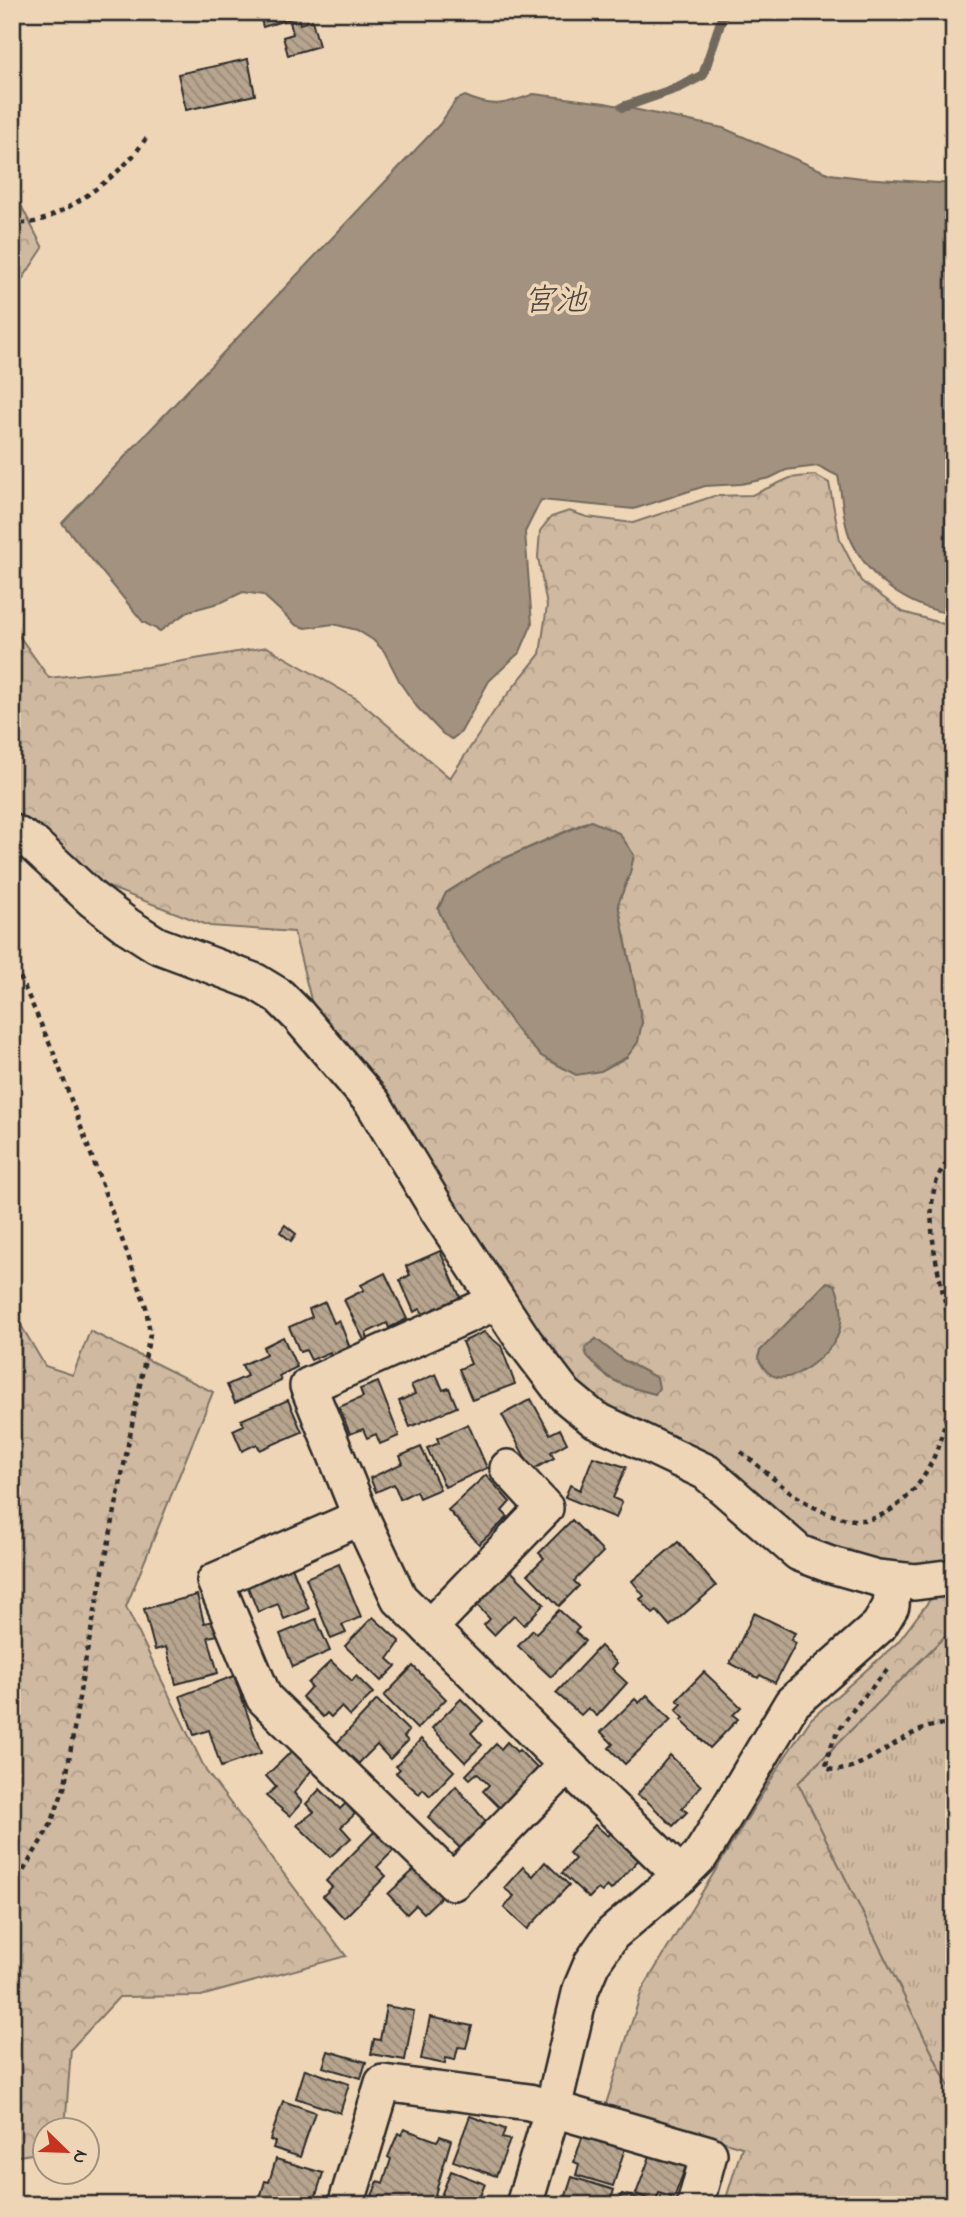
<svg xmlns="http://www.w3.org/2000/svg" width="966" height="2217" font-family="'Indie Flower','Klee One',sans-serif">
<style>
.grass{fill:url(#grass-tufts);stroke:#7d7266;stroke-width:2}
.forest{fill:url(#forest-crowns);stroke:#7d7266;stroke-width:2;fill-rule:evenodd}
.water{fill:#a2927f;stroke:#72695d;stroke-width:2}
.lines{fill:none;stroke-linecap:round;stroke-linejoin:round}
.stream{stroke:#72695d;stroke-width:10}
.building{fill:url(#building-back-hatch);stroke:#2b2b2b;stroke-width:2}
.minor-casing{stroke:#2b2b2b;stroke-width:40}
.path{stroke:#2b2b2b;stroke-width:4.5;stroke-dasharray:5 5;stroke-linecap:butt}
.minor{stroke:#eed5b6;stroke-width:35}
.labels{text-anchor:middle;stroke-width:7;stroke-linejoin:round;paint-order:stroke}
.water-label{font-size:32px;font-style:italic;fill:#494540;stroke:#eed5b6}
</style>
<defs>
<pattern id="grass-tufts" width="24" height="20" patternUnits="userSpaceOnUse" patternTransform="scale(1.75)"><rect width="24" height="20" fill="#cfb9a0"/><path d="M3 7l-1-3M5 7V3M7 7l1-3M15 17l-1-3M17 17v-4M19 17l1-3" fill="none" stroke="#b29f8a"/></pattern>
<pattern id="forest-crowns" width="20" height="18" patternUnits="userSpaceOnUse" patternTransform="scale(1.75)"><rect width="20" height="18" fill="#cfb9a0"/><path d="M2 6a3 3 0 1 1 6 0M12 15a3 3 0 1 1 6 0" fill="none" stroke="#b29f8a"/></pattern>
<pattern id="building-back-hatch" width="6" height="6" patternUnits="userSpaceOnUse" patternTransform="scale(1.75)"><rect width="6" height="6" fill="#b8a58f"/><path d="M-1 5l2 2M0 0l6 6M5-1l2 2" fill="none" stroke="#968775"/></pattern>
</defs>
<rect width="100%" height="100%" fill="#eed5b6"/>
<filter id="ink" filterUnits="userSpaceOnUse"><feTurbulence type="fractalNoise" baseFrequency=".0143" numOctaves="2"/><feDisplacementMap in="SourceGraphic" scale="14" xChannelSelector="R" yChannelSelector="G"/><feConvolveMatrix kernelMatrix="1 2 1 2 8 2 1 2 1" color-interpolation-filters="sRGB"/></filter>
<g filter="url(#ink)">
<polygon class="grass" points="954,1627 954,2097 798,1783"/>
<g class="forest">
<polygon points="12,188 43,248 12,295"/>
<path d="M815,475L829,483L840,540L861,581L903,612L954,627V1563L917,1569L856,1563L800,1540L602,1409L560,1369L536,1326L450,1201L392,1098L314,1012L294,932L210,926L100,884L28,820L12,812V626L49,678L147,667L267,647L357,699L450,778L495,710L540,654L547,606L538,557L540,531L551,517L569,511L587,517L633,523L714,496L752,495L790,478ZM586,822L618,833L633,855L630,873L618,904L642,1022L438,909L446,893L494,863ZM827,1283H831L758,1358L760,1351ZM596,1339L623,1360L657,1378L655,1394C633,1388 614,1385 597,1368Z"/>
<polygon points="12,1310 45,1366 73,1375 90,1331 213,1392 126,1607 206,1771 346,1956 201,1996 119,1997 71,2049 65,2129 46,2130 45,2152 12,2157"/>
<polygon points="954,1592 954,1627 798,1783 954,2097 954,2205 724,2205 742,2147 605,2107 642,1990 785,1757 811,1719 898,1642 932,1597"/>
</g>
<g class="water">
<path d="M534,94L605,103L723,128L830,174L862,178L954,184V614C908,608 867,579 849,535C843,520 842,494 838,476L818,466L786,470L770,478L741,484L705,486L634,509L541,500L525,532L532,624L520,652L489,681L461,732L452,739L443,734L417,707L401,684L384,651L373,640L357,630L333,624L306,628L296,625L263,595L243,592L222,602L189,611L160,631L143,622L62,523L440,124L456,100L465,96C494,109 505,104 534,94Z"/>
<polygon points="591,821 619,833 634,855 630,873 618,904 642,1022 638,1042 627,1057 601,1071 576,1075 541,1056 520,1034 453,942 438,909 446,893 494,863"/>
<path d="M827,1282L835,1285C841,1300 844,1319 838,1335C831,1352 797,1382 777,1377C767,1375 762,1366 758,1358L760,1351Z"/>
<path d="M596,1339L623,1360L657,1378L659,1388L655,1394C629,1387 609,1383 592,1361C587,1356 585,1354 585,1347Z"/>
</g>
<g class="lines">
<polyline class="stream" points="623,107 680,87 703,75 724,12"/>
</g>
<g class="building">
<polygon points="259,12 309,12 309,13 263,27"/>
<polygon points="299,20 300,24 312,20 319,46 288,55 283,37 293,34 290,22"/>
<polygon points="248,59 255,95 186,110 178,74"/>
<polygon points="285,1225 296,1234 291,1241 280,1232"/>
<polygon points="440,1251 461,1299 424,1315 420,1309 414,1312 400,1280 410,1275 406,1266"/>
<polygon points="385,1273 407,1319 389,1328 387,1323 366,1333 368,1339 364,1340 344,1300 364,1290 361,1285"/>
<polygon points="325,1302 334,1323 339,1320 350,1348 332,1356 330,1352 311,1360 306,1350 300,1352 289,1327 312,1317 309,1309"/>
<polygon points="484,1332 501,1346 515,1384 472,1400 459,1369 471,1364 462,1342"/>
<polygon points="283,1337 297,1367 279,1376 281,1381 235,1403 227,1385 247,1376 242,1365 266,1354 263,1347"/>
<polygon points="436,1374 443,1390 449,1388 457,1407 410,1427 399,1401 415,1394 411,1385"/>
<polygon points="378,1382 399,1436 380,1444 376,1434 367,1438 363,1429 350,1434 339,1407 363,1397 360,1389"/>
<polygon points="531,1399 550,1434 560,1429 567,1443 551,1452 554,1458 532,1470 502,1415"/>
<polygon points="288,1400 302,1432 260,1450 257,1444 242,1451 233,1430 244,1425 241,1420"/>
<polygon points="468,1424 487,1468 445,1487 427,1448 439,1443 437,1438"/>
<polygon points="421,1447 440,1489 419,1498 416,1491 400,1499 394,1484 376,1492 370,1478 403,1463 400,1456"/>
<polygon points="593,1457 626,1467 613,1498 622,1502 616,1518 565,1497 570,1485 580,1490"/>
<polygon points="486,1475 510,1502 502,1511 508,1517 479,1544 448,1510"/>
<polygon points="572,1520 603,1552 574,1581 579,1586 559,1606 528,1574 544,1558 539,1553"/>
<polygon points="678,1542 716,1586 670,1626 657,1611 653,1614 640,1599 644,1596 632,1581"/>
<polygon points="339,1564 361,1617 342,1625 346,1633 331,1639 306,1578"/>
<polygon points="292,1567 309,1609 284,1619 278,1604 258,1612 247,1585"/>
<polygon points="509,1569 544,1604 524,1625 514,1615 494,1635 484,1625 490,1619 476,1604"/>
<polygon points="197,1595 204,1623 214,1621 218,1635 208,1637 218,1673 176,1684 166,1647 155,1650 144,1609"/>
<polygon points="559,1610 579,1628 575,1632 585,1641 551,1677 518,1646 533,1630 536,1633"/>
<polygon points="754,1613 795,1633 791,1640 796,1643 775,1683 760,1675 758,1678 730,1663"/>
<polygon points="373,1617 400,1642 388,1659 396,1666 381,1681 345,1646"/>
<polygon points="316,1619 330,1651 293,1667 280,1634"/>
<polygon points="600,1646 617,1663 612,1669 627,1683 597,1716 588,1708 581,1715 556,1693"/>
<polygon points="331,1661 352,1681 356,1676 373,1693 350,1716 341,1707 331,1717 327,1713 323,1717 302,1697 311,1687 308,1683"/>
<polygon points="413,1666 446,1699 417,1729 384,1696"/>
<polygon points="704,1672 741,1707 733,1715 738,1719 710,1748 681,1720 684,1718 676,1710 682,1704 677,1700"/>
<polygon points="234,1676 261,1753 221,1767 209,1730 194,1735 180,1696"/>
<polygon points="647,1695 671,1720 625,1764 609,1748 613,1744 601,1732 635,1699 639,1703"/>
<polygon points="461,1699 483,1721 471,1733 482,1745 465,1762 432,1728"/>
<polygon points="377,1700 409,1731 404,1737 408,1741 390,1759 377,1745 356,1766 335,1745"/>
<polygon points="421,1739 454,1771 430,1796 423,1789 419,1794 396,1773 400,1769 396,1766"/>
<polygon points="507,1742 517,1752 519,1750 538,1769 500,1808 483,1791 489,1785 477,1773 470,1779 466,1775 496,1744 501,1749"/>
<polygon points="295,1748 314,1767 294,1793 302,1802 290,1816 266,1796 276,1787 266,1776"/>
<polygon points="670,1755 701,1786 682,1808 687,1812 673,1826 647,1801 637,1795"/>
<polygon points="456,1786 486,1822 461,1849 428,1817"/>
<polygon points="320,1789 340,1809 346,1803 355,1814 341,1827 351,1838 330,1857 297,1825 314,1812 306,1804"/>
<polygon points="595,1825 608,1836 614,1830 642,1856 611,1890 607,1886 602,1892 598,1889 589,1898 562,1873 575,1859 569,1853"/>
<polygon points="376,1830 395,1849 377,1867 386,1876 344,1918 323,1896 332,1887 326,1881"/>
<polygon points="545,1862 569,1885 527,1929 504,1908 514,1896 504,1888 523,1867 533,1876"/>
<polygon points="416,1868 442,1896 424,1913 416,1905 407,1914 388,1894"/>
<polygon points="386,2006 414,2011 405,2060 371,2054 374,2039 380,2040"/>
<polygon points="430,2017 472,2026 466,2048 458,2047 455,2060 446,2058 445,2064 421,2059"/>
<polygon points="328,2051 366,2062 361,2078 323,2067"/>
<polygon points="305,2069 349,2084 340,2113 296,2098"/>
<polygon points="283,2101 315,2112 300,2157 273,2148 275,2142 270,2140"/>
<polygon points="470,2116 505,2129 502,2138 510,2140 496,2176 453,2161"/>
<polygon points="404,2129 437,2141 440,2136 451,2140 432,2205 394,2205 372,2196 378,2181 383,2183 391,2159 388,2157 398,2133 401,2135"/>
<polygon points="584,2132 626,2145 613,2186 576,2175 579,2164 574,2162"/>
<polygon points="653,2148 687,2163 674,2198 659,2193 655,2202 636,2194"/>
<polygon points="276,2159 323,2173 313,2205 258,2205 265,2181 269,2182"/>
<polygon points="451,2171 485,2184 477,2203 481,2205 443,2205 445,2200 440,2198"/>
<polygon points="572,2177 614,2190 609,2205 563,2205"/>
<polygon points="622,2194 660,2205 619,2205"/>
</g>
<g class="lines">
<defs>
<g id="minor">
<polyline points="12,832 32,843 92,899 126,925 157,945 256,982 279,996 298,1015 373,1103 437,1209 524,1341 565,1395 594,1419 706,1472 799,1553 828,1564 877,1578 915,1582 954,1577"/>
<polyline points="496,1302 308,1386 361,1517 215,1581 264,1698 453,1882 567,1765 681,1875 612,1934 592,1963 581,1989 553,2108 524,2205"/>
<polyline points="361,1517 399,1598 567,1765"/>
<polyline points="429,1628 545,1508 508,1468"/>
<polyline points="681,1875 700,1856 707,1845 792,1703 879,1626 891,1606 893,1580"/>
<polyline points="346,2205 383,2083 529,2102 709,2154 695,2205"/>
</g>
</defs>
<use href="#minor" class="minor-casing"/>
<g class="path">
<path d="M12,219C16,220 19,222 23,223C51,226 113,179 131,158C138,151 142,143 148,136"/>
<polyline points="12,959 55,1056 139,1286 146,1307 150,1334 84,1667 65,1785 51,1824 18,1880 12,1894"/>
<path d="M954,1155C912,1191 940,1274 949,1320C951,1333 952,1345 954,1358"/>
<path d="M741,1452C772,1476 800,1506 839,1517C863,1524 880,1519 899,1504C940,1471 947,1419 954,1368"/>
<path d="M887,1670C864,1698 829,1730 826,1768C860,1782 912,1716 954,1725"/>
</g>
<use href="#minor" class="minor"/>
</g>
</g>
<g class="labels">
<g class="water-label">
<text x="555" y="310">宮池</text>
</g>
</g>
<rect width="966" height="2217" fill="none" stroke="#eed5b6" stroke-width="42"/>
<rect x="21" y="21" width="924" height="2175" fill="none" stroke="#2b2b2b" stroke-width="2.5" filter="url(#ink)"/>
<g transform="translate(66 2151) rotate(113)"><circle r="33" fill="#eed5b6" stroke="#a0917e" stroke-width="2"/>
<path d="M0-5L12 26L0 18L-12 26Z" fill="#c8321e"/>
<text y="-10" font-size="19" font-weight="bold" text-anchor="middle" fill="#2b2b2b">N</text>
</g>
</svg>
